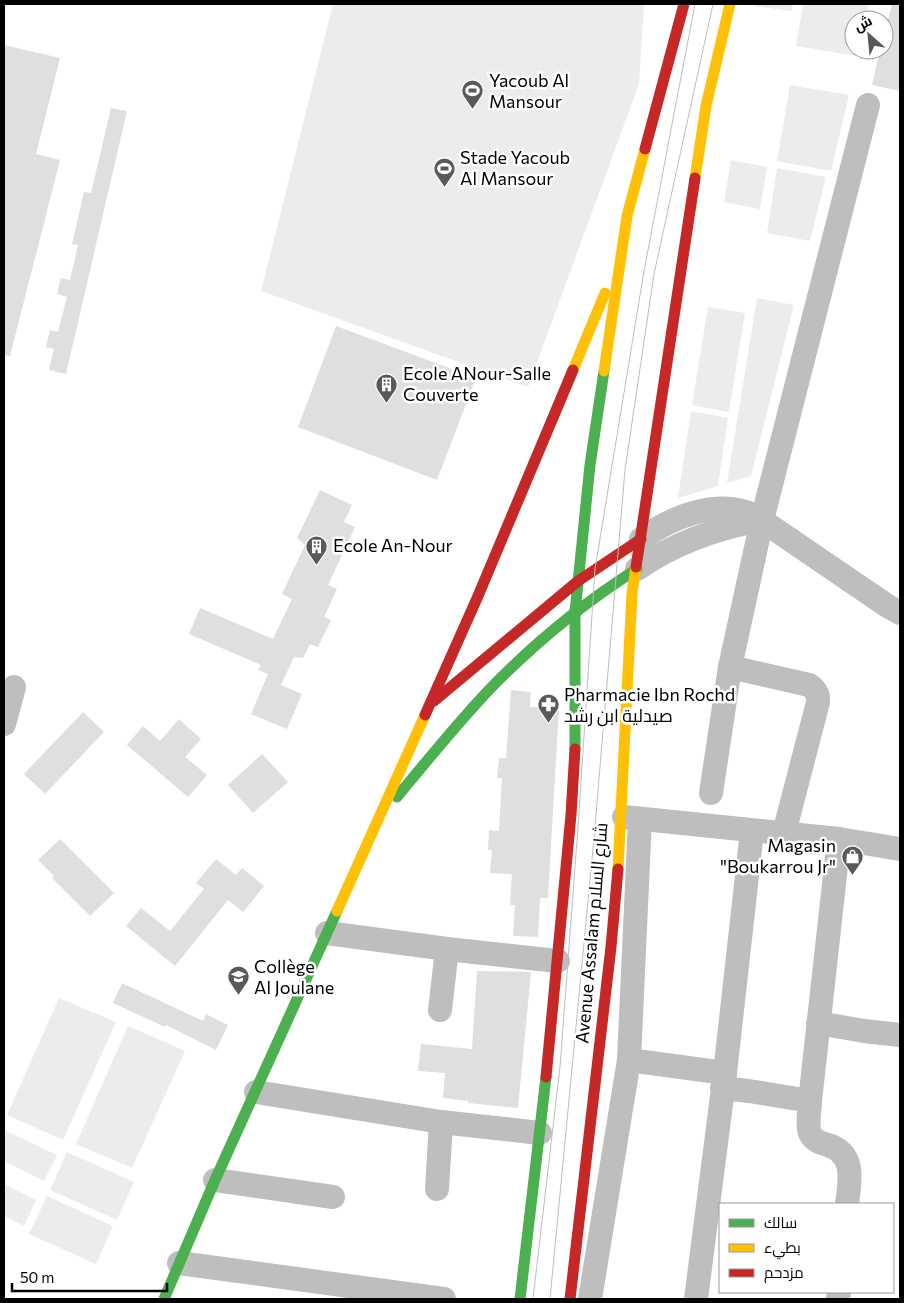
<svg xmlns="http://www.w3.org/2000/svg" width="904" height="1303" font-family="Commissioner,Cairo,sans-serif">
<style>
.green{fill:#ececec}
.building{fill:#dfdfdf}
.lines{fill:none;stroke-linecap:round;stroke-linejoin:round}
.street{stroke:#bebebe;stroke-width:24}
.fast{stroke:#4caf50;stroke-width:11}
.slow{stroke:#ffc107;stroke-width:11}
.jam{stroke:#c62828;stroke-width:11}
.tram{stroke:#bebebe;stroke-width:1}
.labels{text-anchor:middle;stroke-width:5;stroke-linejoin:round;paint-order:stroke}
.poi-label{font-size:18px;fill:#000;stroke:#fff;text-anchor:start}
.street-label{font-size:18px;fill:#000;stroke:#fff}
</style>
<rect width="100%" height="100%" fill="#fff"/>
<g class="green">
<polygon points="333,4 644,4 639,84 528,387 261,291"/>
<polygon points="755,4 793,4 792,11 754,6"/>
<polygon points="803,4 869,4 865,20 854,20 854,50 859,50 857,56 796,46"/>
<polygon points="790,85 849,95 831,171 777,161"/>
<polygon points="731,160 767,167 760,209 724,202"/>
<polygon points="777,168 826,177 810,241 767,233"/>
<polygon points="757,298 794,305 751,476 727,483"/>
<polygon points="708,307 745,313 729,412 692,405"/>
<polygon points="691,411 728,418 718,486 678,498"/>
<polygon points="59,998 116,1022 63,1140 7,1115"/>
<polygon points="128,1026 185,1051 132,1168 76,1144"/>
<polygon points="4,1130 57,1155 44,1181 4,1161"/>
<polygon points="67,1152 134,1182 117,1220 50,1190"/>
<polygon points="4,1184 36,1200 24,1226 4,1216"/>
<polygon points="47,1196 113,1226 96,1264 29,1234"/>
</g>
<g class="building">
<polygon points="892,4 900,4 900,91 872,85 880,50 884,50 884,35"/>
<polygon points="4,45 60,58 36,154 60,160 10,356 4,355"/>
<polygon points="111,108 127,111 66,374 49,370 54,349 46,347 50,330 58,332 67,297 57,294 61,278 70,280 78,245 72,244 84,192 91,193"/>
<polygon points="336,326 476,378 437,480 298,427"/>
<polygon points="320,490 352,505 344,522 355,527 328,585 337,589 324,617 331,620 318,647 310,644 303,658 294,657 281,685 302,694 287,729 251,714 268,674 258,670 261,665 189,634 200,608 273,639 292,599 282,594 305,545 297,538"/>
<polygon points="511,690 531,692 530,707 559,708 548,898 540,898 538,937 513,936 515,905 510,905 512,874 490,873 492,850 488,850 489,830 499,831 502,778 497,778 499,758 506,758"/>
<polygon points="83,712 104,732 45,794 24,774"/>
<polygon points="179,719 201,739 185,757 207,775 188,797 127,745 143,726 160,741"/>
<polygon points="262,754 288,782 253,813 228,785"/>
<polygon points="60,839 114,893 90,916 52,878 54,876 38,860"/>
<polygon points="216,859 236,875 242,868 264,886 243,912 228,900 175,966 126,926 141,908 170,931 204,889 196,883"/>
<polygon points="477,971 531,972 518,1108 468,1103 468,1101 443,1098 445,1073 418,1071 421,1044 472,1049"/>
<polygon points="122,983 203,1021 206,1014 228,1025 216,1050 166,1025 165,1027 113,1003"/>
</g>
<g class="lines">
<g class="street">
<path d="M641,539C672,517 717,498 754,515L886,605L900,613"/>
<path d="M637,569C675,543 716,528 762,520"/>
<path d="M730,667L809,685C817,690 820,697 817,706L784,833"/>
<polyline points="4,724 14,687"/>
<polyline points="711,793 730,667 762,520 868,105"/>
<polyline points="624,817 839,839 900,849"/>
<path d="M839,839L810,1101C810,1110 806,1127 811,1135C814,1141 822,1143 828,1145C856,1154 850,1181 847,1204"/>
<polyline points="327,933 447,949 558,961"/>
<polyline points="440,1010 447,949"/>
<polyline points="818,1023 864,1031 900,1035"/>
<polyline points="629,1060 725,1073"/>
<polyline points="722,1088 749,1091 810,1101"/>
<polyline points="256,1092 441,1122 540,1133"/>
<polyline points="215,1180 333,1197"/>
<polyline points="437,1189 441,1122"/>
<polyline points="179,1263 444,1299"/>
<polyline points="590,1299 629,1060 640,819"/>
<polyline points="696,1299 725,1073 752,831"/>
<polyline points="838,1299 839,1292"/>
</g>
<g class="fast">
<polyline points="575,749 575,612 590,465 604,371"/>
<path d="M397,797C426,762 455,726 487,692C532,645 582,604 637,569"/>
<polyline points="164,1299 215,1180 337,911"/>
<polyline points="520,1299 546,1077"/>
</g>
<g class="slow">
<polyline points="695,178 706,106 730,4"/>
<polyline points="573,370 605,293"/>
<polyline points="604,371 627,216 645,149"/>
<polyline points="618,869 632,593 636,567"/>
<polyline points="337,911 425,715"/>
</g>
<g class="jam">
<polyline points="645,149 684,4"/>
<polyline points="636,567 695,178"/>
<polyline points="434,701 578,581 641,539"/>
<polyline points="425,715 478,596 573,370"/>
<polyline points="546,1077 571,815 575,749"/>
<polyline points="570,1299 611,947 618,869"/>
</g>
<g class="tram">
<polyline points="533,1299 560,1067 578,827 595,569 644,271 695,4"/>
<polyline points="550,1299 594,838 625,470 654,274 713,4"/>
</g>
</g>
<defs>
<symbol id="stadium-pin" viewBox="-11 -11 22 30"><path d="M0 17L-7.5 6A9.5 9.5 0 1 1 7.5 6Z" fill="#595959" stroke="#fff"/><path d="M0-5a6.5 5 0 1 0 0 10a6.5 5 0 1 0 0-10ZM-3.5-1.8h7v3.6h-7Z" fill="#fff"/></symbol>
<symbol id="building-pin" viewBox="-11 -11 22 30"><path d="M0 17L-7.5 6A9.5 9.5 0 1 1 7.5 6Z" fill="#595959" stroke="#fff"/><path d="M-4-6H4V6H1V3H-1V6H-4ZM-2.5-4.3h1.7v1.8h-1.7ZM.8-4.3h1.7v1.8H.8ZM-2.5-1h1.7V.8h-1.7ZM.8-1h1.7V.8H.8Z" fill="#fff"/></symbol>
<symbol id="pharmacy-pin" viewBox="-11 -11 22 30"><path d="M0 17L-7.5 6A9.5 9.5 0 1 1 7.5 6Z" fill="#595959" stroke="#fff"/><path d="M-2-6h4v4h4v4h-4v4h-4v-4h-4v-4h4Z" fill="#fff"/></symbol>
<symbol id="shop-pin" viewBox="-11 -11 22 30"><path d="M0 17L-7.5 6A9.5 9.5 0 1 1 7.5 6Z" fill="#595959" stroke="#fff"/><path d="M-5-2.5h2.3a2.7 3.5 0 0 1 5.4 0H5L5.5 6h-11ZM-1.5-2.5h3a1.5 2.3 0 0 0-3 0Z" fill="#fff"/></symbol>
<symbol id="school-pin" viewBox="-11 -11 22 30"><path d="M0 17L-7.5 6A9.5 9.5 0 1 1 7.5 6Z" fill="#595959" stroke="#fff"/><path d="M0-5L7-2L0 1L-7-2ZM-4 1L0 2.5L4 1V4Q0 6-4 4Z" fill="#fff"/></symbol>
</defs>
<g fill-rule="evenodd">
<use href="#stadium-pin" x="460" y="78" width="25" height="34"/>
<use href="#stadium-pin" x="432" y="156" width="25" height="34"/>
<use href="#building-pin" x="374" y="372" width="25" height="34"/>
<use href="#building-pin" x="304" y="534" width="25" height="34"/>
<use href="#pharmacy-pin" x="536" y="692" width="25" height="34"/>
<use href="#shop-pin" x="840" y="844" width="25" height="34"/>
<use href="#school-pin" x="226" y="964" width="25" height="34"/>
</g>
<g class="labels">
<g class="poi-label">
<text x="489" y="87">Yacoub Al<tspan x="489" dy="21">Mansour</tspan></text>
<text x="460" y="164">Stade Yacoub<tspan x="460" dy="21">Al Mansour</tspan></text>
<text x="403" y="380">Ecole ANour-Salle<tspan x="403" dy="21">Couverte</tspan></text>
<text x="333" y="552">Ecole An-Nour</text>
<text x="564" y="701">Pharmacie Ibn Rochd<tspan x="564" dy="21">صيدلية ابن رشد</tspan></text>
<text x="836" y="852" text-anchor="end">Magasin<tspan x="836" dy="21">"Boukarrou Jr"</tspan></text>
<text x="254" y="973">Collège<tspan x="254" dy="21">Al Joulane</tspan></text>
</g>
<g class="street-label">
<text transform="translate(592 933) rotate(-85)" y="6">Avenue Assalam شارع السلام</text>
</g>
</g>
<rect width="904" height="1303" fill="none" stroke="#000000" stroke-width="10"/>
<rect x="719" y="1203" width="175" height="90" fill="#ffffff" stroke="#999999"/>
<rect x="729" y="1219" width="25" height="8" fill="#4caf50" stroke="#999999"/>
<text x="764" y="1228" font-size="15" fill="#000000">سالك</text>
<rect x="729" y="1244" width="25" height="8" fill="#ffc107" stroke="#999999"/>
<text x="764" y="1253" font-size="15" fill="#000000">بطيء</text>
<rect x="729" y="1269" width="25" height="8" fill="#c62828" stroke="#999999"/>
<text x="764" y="1278" font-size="15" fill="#000000">مزدحم</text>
<g transform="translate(869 35) rotate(333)"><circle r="24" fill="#ffffff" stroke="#999999"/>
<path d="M0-4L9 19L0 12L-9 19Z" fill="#595959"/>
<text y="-8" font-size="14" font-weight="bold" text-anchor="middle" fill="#000000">ش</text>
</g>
<path d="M12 1283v8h155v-8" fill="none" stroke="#000000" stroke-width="2.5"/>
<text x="20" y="1283" font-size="15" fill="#000000" stroke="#ffffff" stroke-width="4" paint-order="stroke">50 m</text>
</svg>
